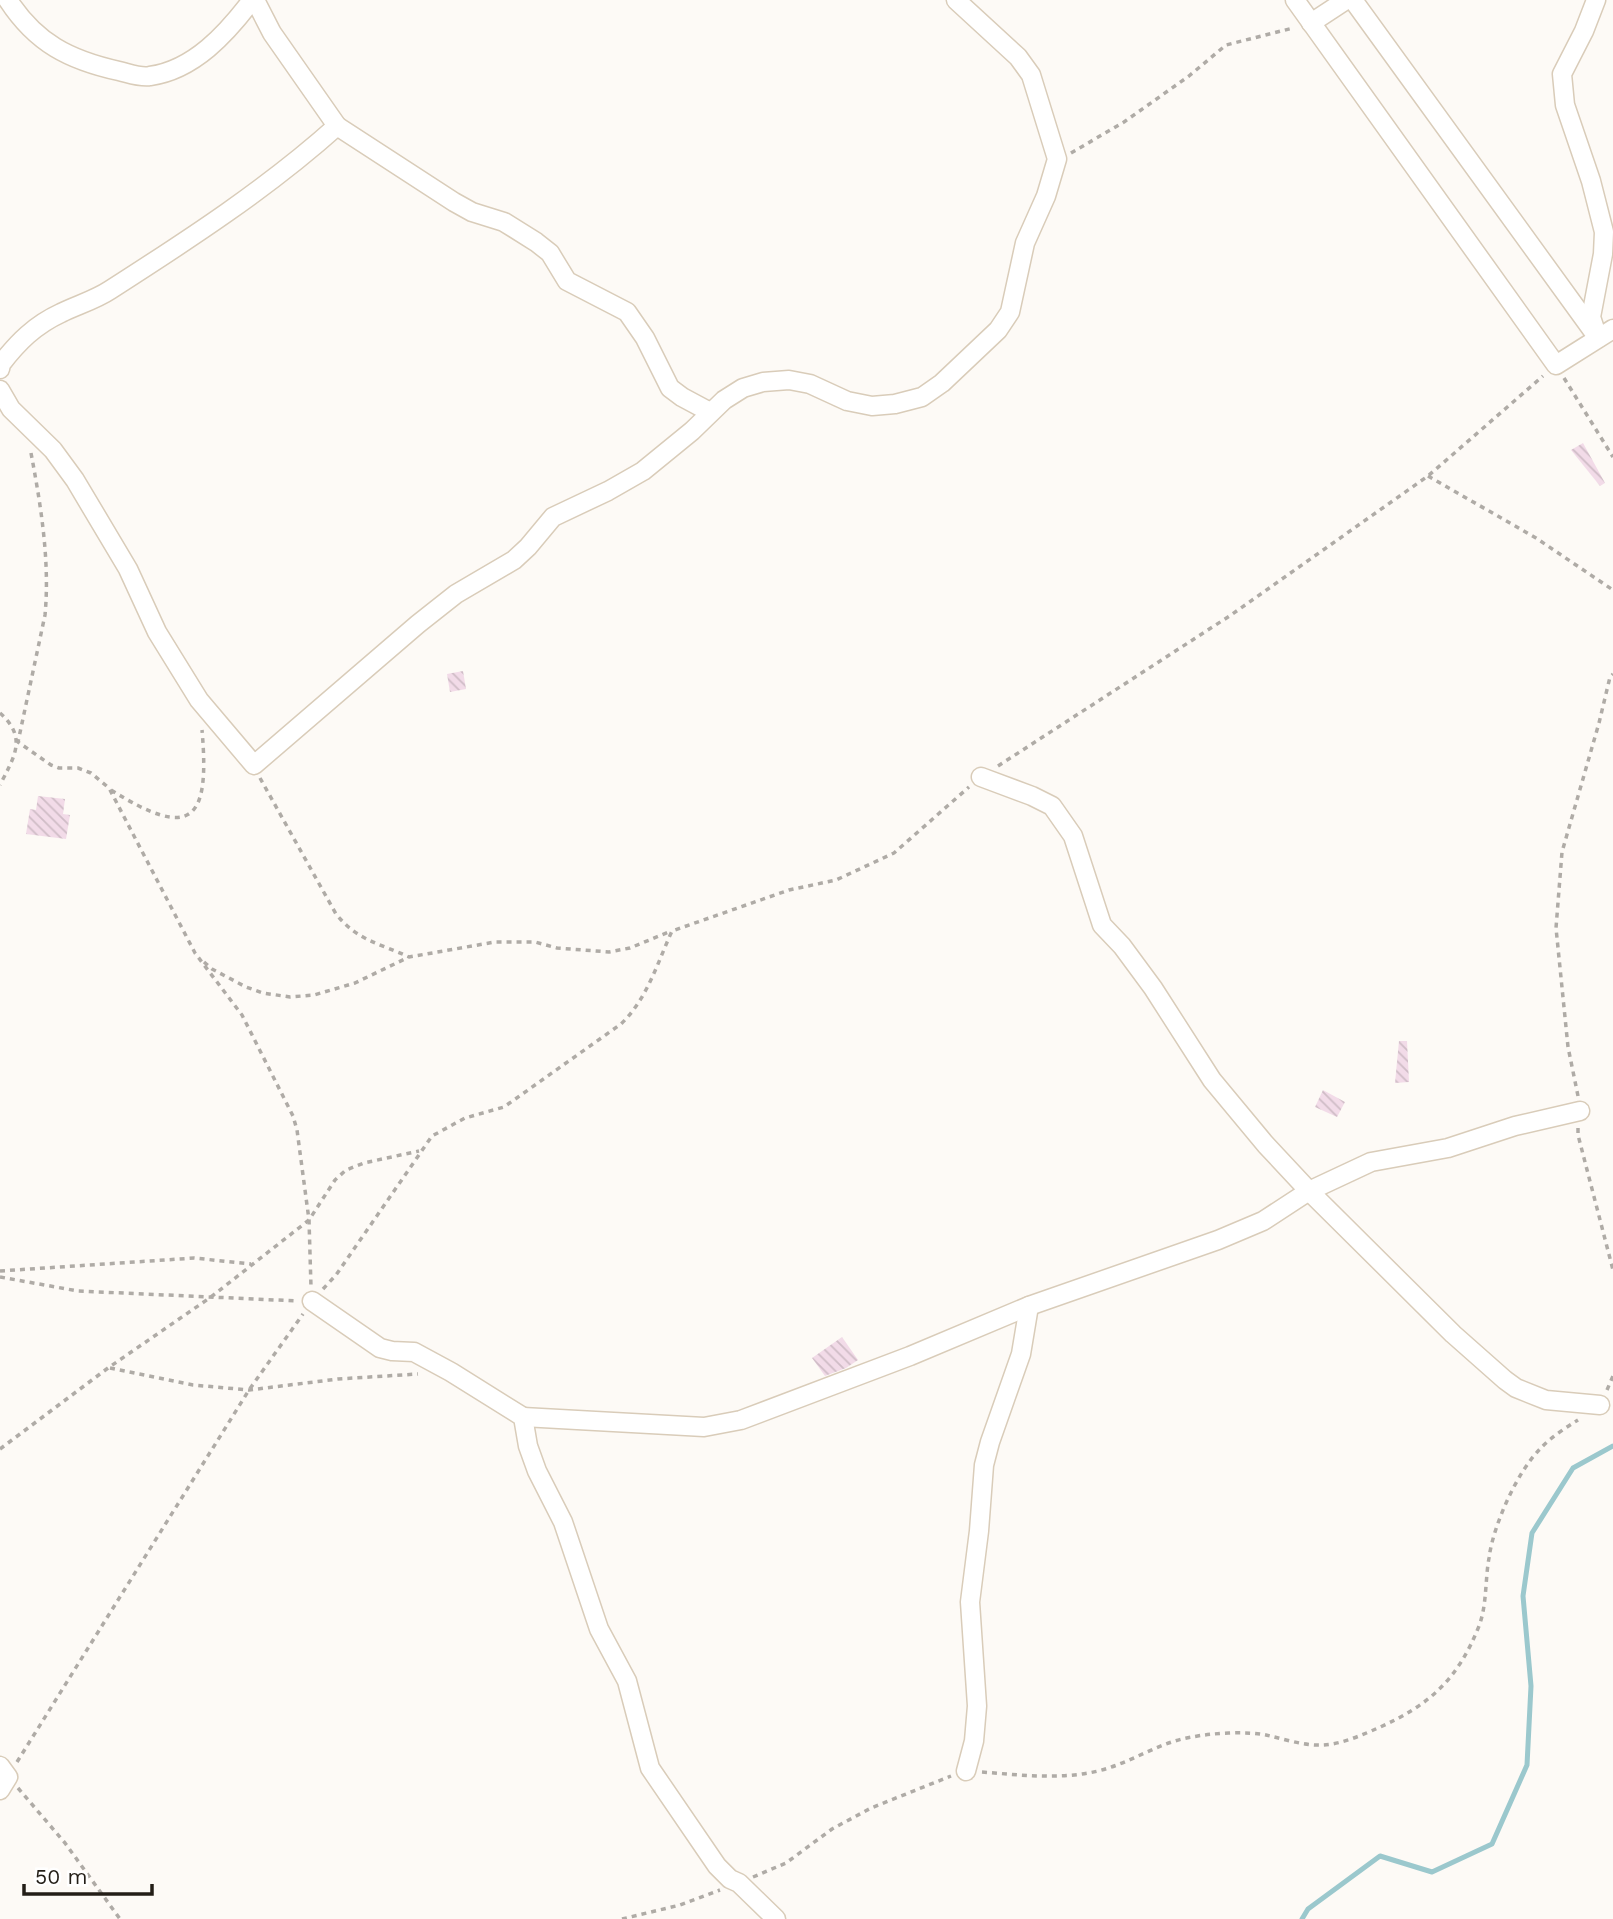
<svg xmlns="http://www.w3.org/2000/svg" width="1613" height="1919" font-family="'Work Sans',sans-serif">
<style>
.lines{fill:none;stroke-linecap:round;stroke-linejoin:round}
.stream{stroke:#9bc8cd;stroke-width:5}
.building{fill:url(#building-back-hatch)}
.minor-casing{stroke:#d9ccb9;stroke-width:21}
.path{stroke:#afaba6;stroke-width:3.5;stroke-dasharray:5 5;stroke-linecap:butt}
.minor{stroke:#fff;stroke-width:18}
</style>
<defs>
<pattern id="building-back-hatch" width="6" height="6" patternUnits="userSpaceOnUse" patternTransform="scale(1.75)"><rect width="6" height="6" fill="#f2dbe8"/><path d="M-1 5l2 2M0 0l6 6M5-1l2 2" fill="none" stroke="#cfbcc6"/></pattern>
</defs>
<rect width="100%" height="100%" fill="#fdfaf6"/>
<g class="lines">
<polyline class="stream" points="1302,1919 1308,1909 1380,1856 1432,1872 1492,1844 1527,1765 1531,1686 1523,1596 1532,1533 1573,1468 1613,1446"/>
</g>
<g class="building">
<polygon points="1583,443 1605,483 1600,486 1571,450"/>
<polygon points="463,671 466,689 450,692 447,674"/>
<polygon points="38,796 65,799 63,814 70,815 66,839 26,834 30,809 36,810"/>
<polygon points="1399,1041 1407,1041 1409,1082 1395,1083"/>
<polygon points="1323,1090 1345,1102 1337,1117 1315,1107"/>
<polygon points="842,1337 858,1360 846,1368 825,1376 812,1358"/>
</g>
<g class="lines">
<defs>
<g id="minor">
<path d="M8,0C36,43 69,60 119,71C128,73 141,78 150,76C194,70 227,33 252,0"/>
<polyline points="1295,0 1556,365 1613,329"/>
<polyline points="1353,0 1598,338"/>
<polyline points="1596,0 1584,31 1562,74 1565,105 1591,181 1604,232 1603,254 1591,317 1596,332"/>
<polyline points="1311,23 1346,0"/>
<polyline points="337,126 454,202 472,212 504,222 536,242 550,253 567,281 627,312 645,338 670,388 682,397 710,412"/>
<path d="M0,369L1,364C18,342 35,325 61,313C77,305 95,300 110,290C188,240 268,188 337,126L272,33L255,0"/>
<polyline points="0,390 11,409 53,450 75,480 128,569 157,632 199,700 254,765 418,624 456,594 514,560 528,547 553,517 608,491 643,471 692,431 724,400 743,388 763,382 789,380 810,384 847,401 872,406 895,404 922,397 942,383 998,330 1010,312 1025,243 1046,196 1057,159 1031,75 1018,57 956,0"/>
<polyline points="981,777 1032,796 1052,806 1073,836 1102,925 1122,946 1153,988 1212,1080 1266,1145 1309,1191 1453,1334 1505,1380 1516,1388 1546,1400 1600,1405"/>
<polyline points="312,1301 380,1348 392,1351 414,1352 451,1372 523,1417 528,1446 537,1471 563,1522 599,1629 627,1681 650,1768 717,1866 730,1879 739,1883 776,1919"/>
<polyline points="523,1417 704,1427 741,1420 910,1356 1029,1306 1218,1240 1263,1221 1309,1191 1371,1162 1448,1148 1515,1126 1580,1111"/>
<polyline points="0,1766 8,1777 0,1790"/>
<polyline points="966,1771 974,1741 977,1706 970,1602 979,1531 984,1465 990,1442 1021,1354 1029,1306"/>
</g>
</defs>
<use href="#minor" class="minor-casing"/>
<g class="path">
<polyline points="1071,153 1124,122 1189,76 1226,45 1293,28"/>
<polyline points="1564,378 1613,457"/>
<path d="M31,453C41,506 50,562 45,615L18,742L51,765L59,768H78L91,773L109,788L195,953L242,1015L293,1116L297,1130L309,1220L311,1287"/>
<polyline points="1428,476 1536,538 1613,590"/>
<path d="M0,713C28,738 14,757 0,785"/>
<polyline points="998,766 1231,615 1428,476 1543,376"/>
<path d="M260,778L336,914C358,941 379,943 409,957"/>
<path d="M111,790C192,841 210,821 202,730"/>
<polyline points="204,962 212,969 246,987 263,993 290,997 314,995 355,983 409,957 495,942 535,942 557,948 609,952 630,948 671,931"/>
<polyline points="1578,1096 1568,1047 1556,928 1562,852 1599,723 1610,677 1613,674"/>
<polyline points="1578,1128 1578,1135 1613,1270"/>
<polyline points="0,1271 194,1258 251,1264"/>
<polyline points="0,1277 78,1291 298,1301"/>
<path d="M323,1289L336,1275L432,1136L465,1118L504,1107L621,1024C647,999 657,964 672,931L789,890L836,880L894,853L969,787"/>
<polyline points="110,1368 193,1385 249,1390 338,1379 418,1374"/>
<polyline points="1607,1390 1613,1376"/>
<polyline points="0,1449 108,1368 211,1297 309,1220 335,1180 346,1170 364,1163 419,1151"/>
<polyline points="17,1762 249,1390 303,1314"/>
<path d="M982,1772C1021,1775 1060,1780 1098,1771C1131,1763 1159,1742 1192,1737C1212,1733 1246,1731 1266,1735C1284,1739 1304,1746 1323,1745C1342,1744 1362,1735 1378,1728C1430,1705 1458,1679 1479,1626C1487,1605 1485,1580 1489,1558C1493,1526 1517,1472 1540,1449C1550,1438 1565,1428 1578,1420"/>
<polyline points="18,1788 65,1843 120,1919"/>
<polyline points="753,1877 786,1863 832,1829 871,1808 951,1776"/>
<polyline points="622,1919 680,1905 720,1890"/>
</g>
<use href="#minor" class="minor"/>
</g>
<path d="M24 1884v10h128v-10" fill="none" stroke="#231e17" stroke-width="3.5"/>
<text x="35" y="1884" font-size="21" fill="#231e17" stroke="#ffffff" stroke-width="5" paint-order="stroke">50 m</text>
</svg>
